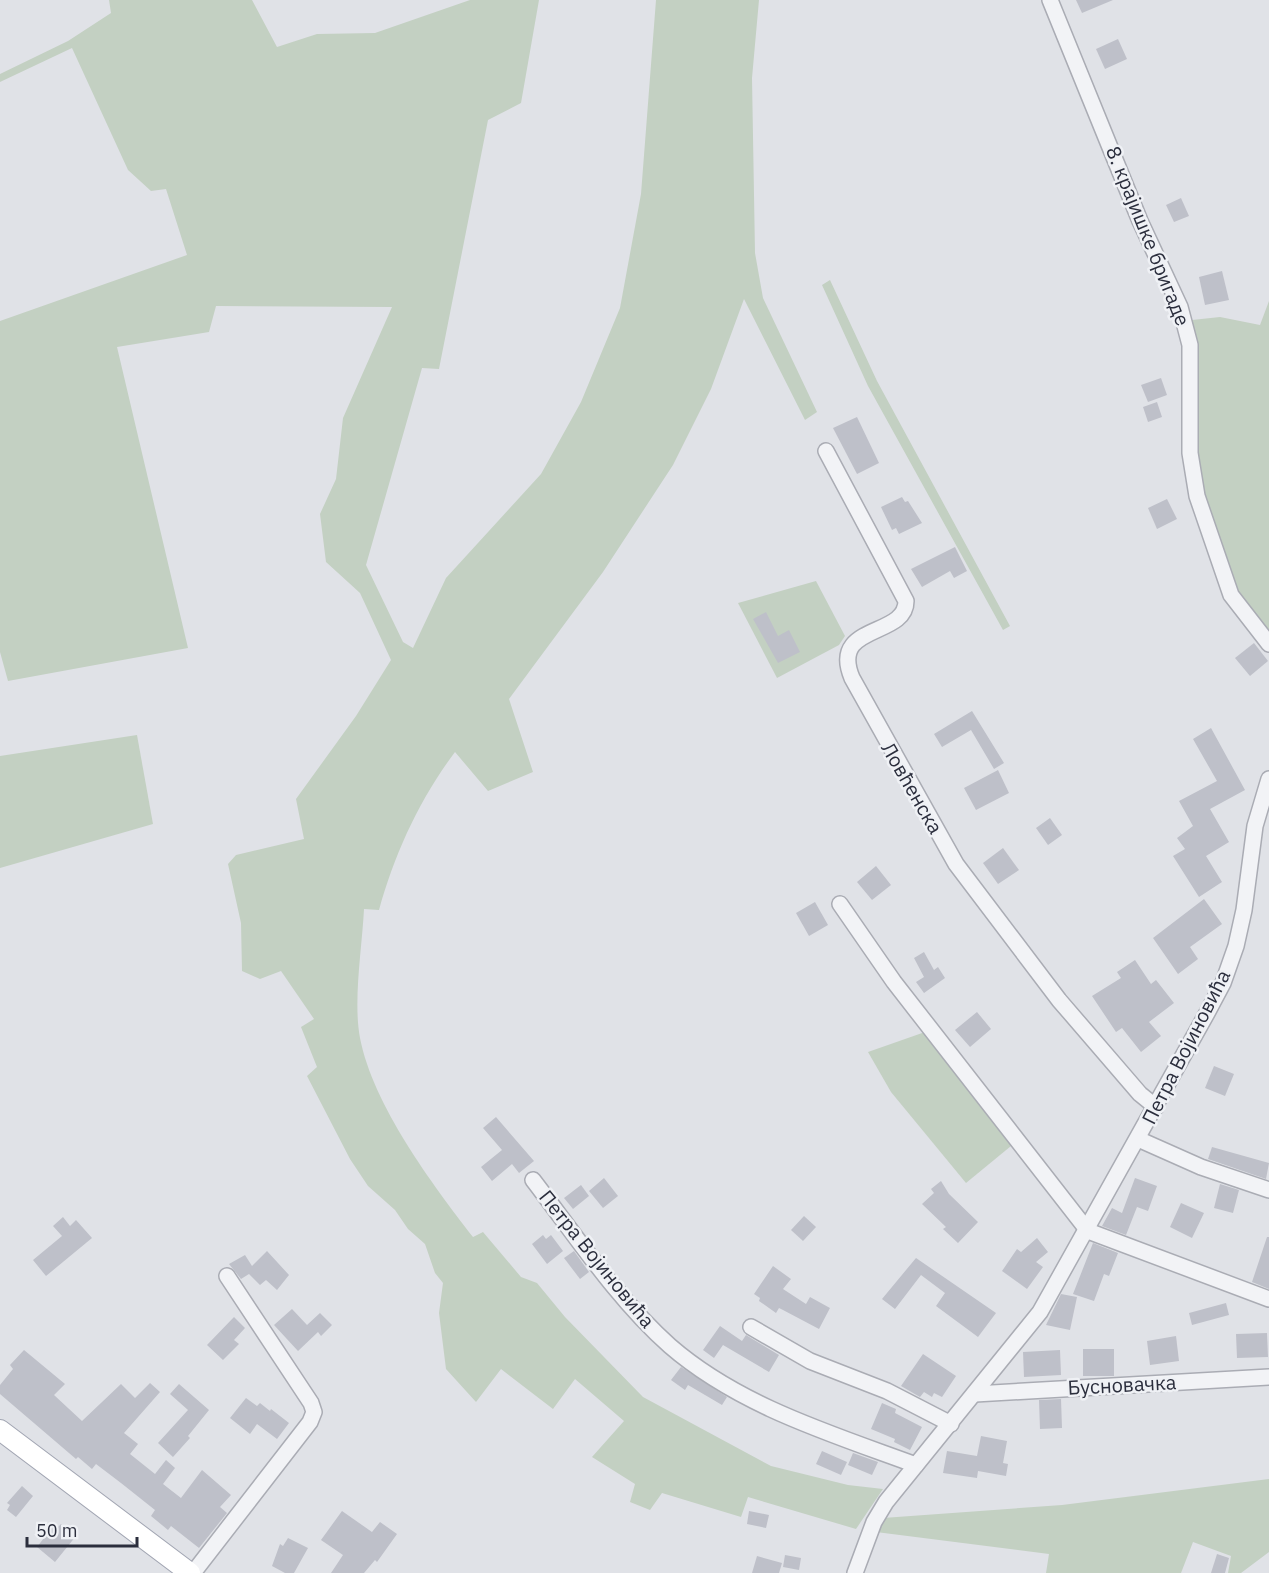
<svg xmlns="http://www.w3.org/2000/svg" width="1269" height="1573" font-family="'IBM Plex Sans',sans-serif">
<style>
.green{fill:#c3d0c2}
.building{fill:#bec0c9}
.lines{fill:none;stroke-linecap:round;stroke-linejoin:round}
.minor-casing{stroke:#aaacb4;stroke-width:18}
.major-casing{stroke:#a1a5b2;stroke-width:22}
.minor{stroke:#f2f3f6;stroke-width:15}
.major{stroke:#fff;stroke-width:20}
.labels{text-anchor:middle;stroke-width:5;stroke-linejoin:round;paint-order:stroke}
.street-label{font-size:20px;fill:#2b2e3d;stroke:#eff1f5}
</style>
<rect width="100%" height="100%" fill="#e0e2e7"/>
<g class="green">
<path d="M109,0H252L277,47L317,34L375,33L470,0H539L521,103L488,120L439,369L422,368L366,565L403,642L413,648L446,578L541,474L581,402L620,308L641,194L656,0H759L752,78L755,253L763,298L817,412L805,420L744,299L711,389L673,465L603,572L509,699L533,772L488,791L455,752C419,800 395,853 379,910L364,909C362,948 353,1001 360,1038C373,1105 432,1184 473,1237L483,1232L521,1277L537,1283L565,1317L643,1397L771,1466L848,1485L883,1489L856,1529L748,1497L741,1517L662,1493L650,1510L630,1502L635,1484L592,1457L624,1421L575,1379L553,1409L501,1369L476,1402L446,1369L439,1313L443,1283L435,1273L425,1244L408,1229L395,1210L368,1186L350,1159L307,1076L317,1067L301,1027L314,1019L281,971L260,979L242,971L241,923L228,864L236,855L304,839L296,799L356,716L391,660L360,593L326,562L320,514L336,479L343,418L392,307L216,306L209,332L117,347L188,648L8,681L0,652V321L187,255L166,189L151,191L128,170L72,48L0,82V74L68,41L111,13Z"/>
<polygon points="830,280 877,381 1010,626 1003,630 868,386 822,285"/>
<polygon points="1269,301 1269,633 1245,608 1227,577 1199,485 1192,320 1220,317 1260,325"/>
<polygon points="816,581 845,636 839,645 777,678 738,603"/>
<polygon points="137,735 153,824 0,868 0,756"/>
<polygon points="925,1032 1011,1146 966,1183 891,1092 868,1052"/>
<polygon points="1269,1479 1269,1552 1241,1573 1228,1573 1231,1556 1193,1542 1181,1573 1046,1573 1049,1554 876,1532 883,1518 1062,1505"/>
</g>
<g class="building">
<polygon points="1076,0 1113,0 1082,13"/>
<polygon points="1118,39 1127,59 1105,69 1096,49"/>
<polygon points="1181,198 1189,216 1174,222 1166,205"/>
<polygon points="1222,271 1229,300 1205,305 1199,277"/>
<polygon points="1161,378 1167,395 1148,402 1141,385"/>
<polygon points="1157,402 1162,417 1148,422 1143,407"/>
<polygon points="857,417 879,463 857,474 833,428"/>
<polygon points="902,497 905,502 908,501 922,523 899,534 896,528 892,530 881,507"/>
<polygon points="1167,499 1177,519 1157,529 1148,508"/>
<polygon points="955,547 967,571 954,578 950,571 922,587 911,569"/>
<polygon points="766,612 778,636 789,630 800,652 778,663 753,619"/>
<polygon points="1254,643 1268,661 1250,676 1235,658"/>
<polygon points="972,711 1004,763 994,769 971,730 942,747 934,734"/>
<polygon points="1211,728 1245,790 1210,809 1229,842 1206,856 1222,882 1199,897 1173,856 1185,849 1177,838 1193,826 1179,801 1217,781 1193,739"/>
<polygon points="998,770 1009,793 976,810 964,788"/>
<polygon points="1050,818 1062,835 1048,845 1036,828"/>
<polygon points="1003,848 1019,870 998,884 983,863"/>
<polygon points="876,866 891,885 872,900 857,882"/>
<polygon points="1204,899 1222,924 1190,947 1198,959 1178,974 1153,938"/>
<polygon points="815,902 828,925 809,936 796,913"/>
<polygon points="924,952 934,970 938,967 945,978 924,993 916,982 924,977 914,958"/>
<polygon points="1135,960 1151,984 1156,980 1174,1003 1149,1022 1161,1036 1141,1052 1122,1028 1116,1032 1092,996 1121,978 1117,972"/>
<polygon points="977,1012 991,1029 970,1047 955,1030"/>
<polygon points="1214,1066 1234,1074 1225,1096 1205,1088"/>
<polygon points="496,1117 534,1161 519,1173 512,1164 492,1181 481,1167 502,1150 483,1128"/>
<polygon points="1212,1147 1269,1163 1266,1179 1208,1159"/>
<polygon points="604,1178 618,1196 603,1208 589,1191"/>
<polygon points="1135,1178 1157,1186 1148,1211 1137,1207 1126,1235 1102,1226 1112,1208 1122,1213"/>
<polygon points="941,1181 949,1194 978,1222 958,1243 943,1229 946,1227 922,1204 934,1193 931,1189"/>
<polygon points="1220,1184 1239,1190 1233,1213 1214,1208"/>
<polygon points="581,1185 589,1196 573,1209 564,1198"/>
<polygon points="1181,1203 1204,1213 1192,1238 1170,1227"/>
<polygon points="804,1216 816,1227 803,1241 791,1230"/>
<polygon points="63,1217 70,1226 76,1220 92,1238 46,1276 33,1260 62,1236 53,1226"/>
<polygon points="543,1235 546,1239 551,1235 563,1251 547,1264 532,1244"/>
<polygon points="1267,1237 1269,1237 1269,1289 1252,1282"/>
<polygon points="1037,1238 1048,1252 1036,1262 1043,1267 1027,1289 1002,1271 1017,1249 1021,1252"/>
<polygon points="1093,1243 1118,1253 1109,1276 1104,1274 1094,1301 1073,1294"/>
<polygon points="267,1251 289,1275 277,1290 266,1280 260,1285 249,1274 241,1279 229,1264 245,1255 252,1266"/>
<polygon points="574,1251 589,1272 580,1279 564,1258"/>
<polygon points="916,1258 996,1313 978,1337 936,1306 945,1293 921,1275 895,1309 882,1299"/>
<polygon points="773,1266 791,1279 783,1289 806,1304 810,1297 830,1308 819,1329 783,1310 779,1308 776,1313 759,1301 760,1298 754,1294"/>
<polygon points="1061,1294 1077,1297 1070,1330 1046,1325"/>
<polygon points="1226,1303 1229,1315 1192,1325 1189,1313"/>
<polygon points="292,1309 307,1325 320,1313 332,1325 321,1336 318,1332 298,1351 274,1325"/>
<polygon points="234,1317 245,1328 234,1340 239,1344 223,1360 207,1345"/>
<polygon points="720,1326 742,1341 746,1335 779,1355 769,1372 723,1345 714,1358 703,1350"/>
<polygon points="1267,1333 1268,1357 1237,1358 1236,1334"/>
<polygon points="1176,1336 1179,1361 1150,1365 1147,1341"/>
<rect x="1083" y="1349" width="31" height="27"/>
<polygon points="24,1350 65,1384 54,1395 82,1421 121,1384 135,1398 150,1383 160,1392 124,1433 138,1444 130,1454 155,1474 166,1460 175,1468 163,1484 181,1498 202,1470 231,1495 220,1507 227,1513 199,1548 171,1526 168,1530 151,1516 155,1510 121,1483 96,1464 92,1469 78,1457 76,1459 0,1394 0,1385 13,1369 10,1365"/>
<polygon points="1060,1350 1061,1375 1024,1377 1023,1352"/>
<polygon points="923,1354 956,1376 942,1397 934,1393 932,1397 924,1392 920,1397 901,1386"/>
<polygon points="681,1367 727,1397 722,1405 688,1385 685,1390 671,1380"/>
<polygon points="179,1384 209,1410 188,1436 190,1438 173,1457 158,1443 188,1410 170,1394"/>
<polygon points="246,1398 257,1406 260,1403 270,1411 271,1409 289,1423 277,1439 257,1424 250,1434 230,1418"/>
<polygon points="1061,1399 1062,1428 1040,1429 1039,1400"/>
<polygon points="882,1403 896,1409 895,1413 922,1427 910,1450 894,1442 895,1439 871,1429"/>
<polygon points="981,1436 1007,1441 1003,1463 1008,1464 1006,1476 978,1471 977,1478 943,1473 947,1451 977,1456"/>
<polygon points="822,1451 847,1462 841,1475 816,1464"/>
<polygon points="853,1453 878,1462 872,1475 848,1465"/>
<polygon points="22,1486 33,1496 16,1517 7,1510 10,1505 7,1503"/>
<polygon points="342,1511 372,1532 380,1522 397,1534 377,1562 375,1560 364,1573 331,1573 343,1555 321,1540"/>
<polygon points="749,1511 769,1515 766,1528 747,1524"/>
<polygon points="61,1524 76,1536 55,1562 37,1547 54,1525 57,1528"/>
<polygon points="288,1538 308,1548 294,1573 285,1573 272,1566 280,1544 283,1546"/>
<polygon points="1217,1554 1229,1558 1225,1573 1211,1573"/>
<polygon points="785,1555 801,1558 799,1570 783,1567"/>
<polygon points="757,1556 782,1563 779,1573 752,1573"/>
</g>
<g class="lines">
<defs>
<g id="minor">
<polyline points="1050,0 1140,221 1180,307 1190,345 1190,453 1197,496 1231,595 1269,644"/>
<path d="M826,451L906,601C906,638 829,623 852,678L956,864L1059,1000L1140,1094L1156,1107"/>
<polyline points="840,904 894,982 1088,1231 1269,1299"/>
<polyline points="1138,1139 1201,1167 1269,1190"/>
<path d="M533,1180C576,1236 617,1299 670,1346C739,1406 832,1434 916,1465"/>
<polyline points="751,1327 810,1361 887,1391 951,1424"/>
<polyline points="975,1394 1269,1377"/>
<polyline points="193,1573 310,1422 314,1412 311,1403 227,1276"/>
<polyline points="855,1573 874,1522 886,1502 1040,1312 1207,1013 1223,983 1236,946 1244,910 1255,826 1269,779"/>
</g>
<polyline id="major" points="0,1430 190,1573"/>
</defs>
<use href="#minor" class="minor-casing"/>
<use href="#major" class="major-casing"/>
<use href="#minor" class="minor"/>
<use href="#major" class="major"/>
</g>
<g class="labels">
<g class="street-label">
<text transform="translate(1148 236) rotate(68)" y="7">8. крајишке бригаде</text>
<text transform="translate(912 788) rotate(60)" y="7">Ловћенска</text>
<text transform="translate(1186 1047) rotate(-63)" y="7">Петра Војиновића</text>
<text transform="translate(597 1259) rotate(51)" y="7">Петра Војиновића</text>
<text transform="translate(1122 1385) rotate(-3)" y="7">Бусновачка</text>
</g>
</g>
<path d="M27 1537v9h110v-9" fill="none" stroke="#2b2e3d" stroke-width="3"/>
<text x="36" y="1537" font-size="18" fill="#2b2e3d" stroke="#eff1f5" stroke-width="4.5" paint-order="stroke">50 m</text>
</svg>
